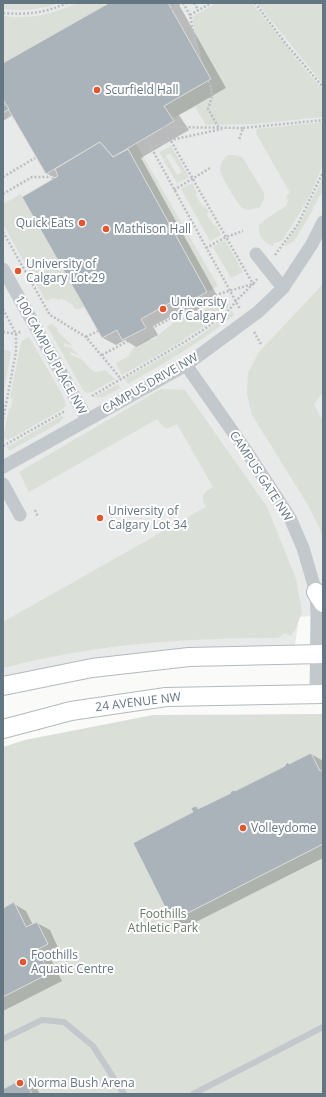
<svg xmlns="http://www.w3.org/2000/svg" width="326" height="1097" font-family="'Open Sans',sans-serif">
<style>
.built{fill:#e8e9e9}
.green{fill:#dadfd7;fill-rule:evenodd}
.shadow{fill:#0003}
.building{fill:#aab3b9;stroke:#dcdcda}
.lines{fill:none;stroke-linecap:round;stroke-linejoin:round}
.secondary-casing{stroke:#b3babf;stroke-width:20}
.path{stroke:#bbbfc2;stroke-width:2.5;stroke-dasharray:2 2;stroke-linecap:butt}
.lane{stroke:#c3c8cc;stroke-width:6}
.street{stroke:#c3c8cc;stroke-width:13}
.secondary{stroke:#fff;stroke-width:18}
.poi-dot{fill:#e4572e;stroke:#fff;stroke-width:1.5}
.labels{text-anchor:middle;stroke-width:4;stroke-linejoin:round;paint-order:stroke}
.poi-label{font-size:12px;fill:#657683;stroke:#fff;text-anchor:start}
.street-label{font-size:12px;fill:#657683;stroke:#fff}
.park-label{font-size:12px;fill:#687a64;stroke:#fff}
</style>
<rect width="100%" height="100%" fill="#fafaf8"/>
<polygon class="built" points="3,3 323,3 323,615 299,617 295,645 230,647 3,676"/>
<g class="green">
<path d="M3,3H59C40,10 23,11 3,9Z"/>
<path d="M78,3H109L3,63V16C33,20 51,14 78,3Z"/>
<polygon points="216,3 252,3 303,67 323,90 323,117 254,124 206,125 195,107 173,118 164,106 211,79 202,62 192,17"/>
<polygon points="257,3 323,3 323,84"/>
<path d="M323,122V165L309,197L296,219L283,239L279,242L274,243L273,246C263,242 258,236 259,225L266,219L286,206L288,200L286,196L290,193L256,133L257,129Z"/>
<polygon points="136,144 218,286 207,292 128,149"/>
<path d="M171,146L189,177L177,183L159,152ZM170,153L182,172L177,175L166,156Z"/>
<path d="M228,155H235L243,158L264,193V199L260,207C254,209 250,211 244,209C238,206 220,175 220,169C221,162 223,160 228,155Z"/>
<polygon points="323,178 323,190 308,218 294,241 285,246 285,244 302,219"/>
<polygon points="192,183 197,193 195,194 203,207 205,206 209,212 206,214 214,225 216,225 221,235 210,241 181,189"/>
<path d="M21,194L85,307C80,309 77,310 73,307V305L61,298L60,300L53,298L46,301L3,224V204Z"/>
<polygon points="225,240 243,272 231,278 213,247"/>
<polygon points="323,284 323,392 314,404 323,422 323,538 320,529 308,505 252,415 247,394 248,373 259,352"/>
<polygon points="226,301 229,306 203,327 172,347 122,375 116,363 129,356 133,348 148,339 154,339 178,319"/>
<path d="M232,311L234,315C201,343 165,362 128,384L125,379L198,337Z"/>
<path d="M52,324L58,329L57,331L73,346L64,343V346L71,348L79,355L70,352V355C74,356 78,357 82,360C91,368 91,375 105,370L115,379L92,392L87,393L83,390L47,326Z"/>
<polygon points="29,337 63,396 66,405 63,409 8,440 3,438 9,408 11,408 13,399 10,398 21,342"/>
<polygon points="3,349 11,352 3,396"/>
<polygon points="118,384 120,388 104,397 94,397"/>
<path d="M161,389L185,390L267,507L296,579L302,612L296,628L291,636L285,633L278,638C182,638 97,644 3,668V622L206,507L203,501V495L206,491L213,487L177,424C166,430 165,430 157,419L29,492L19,472Z"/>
<polygon points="61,416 64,417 59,423 9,451 7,447"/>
<polygon points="323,714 323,1094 3,1094 3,747 25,740 153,715"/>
</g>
<g class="shadow">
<polygon points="111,3 178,3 226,88 179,115 189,130 141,158 219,299 190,314 183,310 153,326 158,335 136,347 125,340 116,345 103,338 24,197 56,178 46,173 13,115 3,121 3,64"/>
<polygon points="311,754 323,761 323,858 186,927 173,920 196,807 201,810"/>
<polygon points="14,904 26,911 33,925 37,923 50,930 60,952 50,957 62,981 3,1011 3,909"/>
<polygon points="23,1079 36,1087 40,1094 3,1094 3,1090"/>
</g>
<g class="building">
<polygon points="109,3 168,3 211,79 164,106 174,121 113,157 100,142 46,174 3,100 3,63"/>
<polygon points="3,100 9,109 3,113"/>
<polygon points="100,142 113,157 128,149 207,292 177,308 173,301 141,319 146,328 122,340 117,330 102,338 22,197 58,176 55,169"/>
<polygon points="311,753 320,771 323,769 323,844 172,921 133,843 193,812 191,808 196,806 198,809 231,793 230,792 234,790 235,791 285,766 285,765 288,762 289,764"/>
<polygon points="14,902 26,927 37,922 48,944 37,950 50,973 3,997 3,908"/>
<polygon points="24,1078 32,1094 3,1094 3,1089"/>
</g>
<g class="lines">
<defs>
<g id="secondary">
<polyline points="316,592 323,603"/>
<polyline points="3,686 92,668 189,657 323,654"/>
<polyline points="3,729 71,711 166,697 323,694"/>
</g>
</defs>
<use href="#secondary" class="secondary-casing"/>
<g class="path">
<polyline points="183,3 190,15 198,56"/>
<polyline points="194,3 198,10"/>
<polyline points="255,3 286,44 323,87"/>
<polyline points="171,9 181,3"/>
<path d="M3,13C28,15 44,13 67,3"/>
<polyline points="190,15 211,3"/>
<path d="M208,81C214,93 212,97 208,109L219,128"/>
<polyline points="3,106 6,105"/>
<polyline points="243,128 323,120"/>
<polyline points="146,138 240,309"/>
<polyline points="151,147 171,140 222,129"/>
<polyline points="3,177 35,158"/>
<polyline points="174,190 210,168"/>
<polyline points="3,194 32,177 47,177 51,175 53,179"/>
<polyline points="3,232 50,315 86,337 121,379"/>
<polyline points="206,248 226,237 243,231"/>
<polyline points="275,255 298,224 323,172"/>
<polyline points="3,309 16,334 16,352 3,420"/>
<polyline points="3,332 16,334 22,331"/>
<polyline points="254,332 261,344"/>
<polyline points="86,337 98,331"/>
<polyline points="102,355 199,303 222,293 253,284 258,278"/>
<polyline points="92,396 186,341 209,326 230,309 236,301 253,284 163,127 243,128 239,140"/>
<polyline points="3,446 65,411"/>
<polyline points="35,510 38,517"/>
</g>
<g class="lane">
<polyline points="3,1039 42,1020 64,1022 93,1046 124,1094"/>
<polyline points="193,1094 323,1027"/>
</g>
<g class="street">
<polyline points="256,254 283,288"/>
<polyline points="3,269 87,419"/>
<polyline points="186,365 249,455 283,507 291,520 303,548 316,592 317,614 316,694"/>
<polyline points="3,467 186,365 258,312 283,288 312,244 323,222"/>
<polyline points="3,484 20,515"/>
</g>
<use href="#secondary" class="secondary"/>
</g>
<g class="poi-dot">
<circle cx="97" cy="90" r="4"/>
<circle cx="82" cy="223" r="4"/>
<circle cx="106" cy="229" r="4"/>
<circle cx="18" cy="271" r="4"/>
<circle cx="163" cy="309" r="4"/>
<circle cx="100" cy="518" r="4"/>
<circle cx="243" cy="828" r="4"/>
<circle cx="23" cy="962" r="4"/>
<circle cx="20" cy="1083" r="4"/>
</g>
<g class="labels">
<g class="poi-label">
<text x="105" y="94">Scurfield Hall</text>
<text x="74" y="227" text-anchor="end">Quick Eats</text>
<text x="114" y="233">Mathison Hall</text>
<text x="26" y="268">University of<tspan x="26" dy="14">Calgary Lot 29</tspan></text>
<text x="171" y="306">University<tspan x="171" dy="14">of Calgary</tspan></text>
<text x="108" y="515">University of<tspan x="108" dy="14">Calgary Lot 34</tspan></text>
<text x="251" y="832">Volleydome</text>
<text x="31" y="959">Foothills<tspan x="31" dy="14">Aquatic Centre</tspan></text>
<text x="28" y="1087">Norma Bush Arena</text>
</g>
<g class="street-label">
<text transform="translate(51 355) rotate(61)" y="4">100 CAMPUS PLACE NW</text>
<text transform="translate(150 383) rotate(-30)" y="4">CAMPUS DRIVE NW</text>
<text transform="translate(261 476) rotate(57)" y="4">CAMPUS GATE NW</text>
<text transform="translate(138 702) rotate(-7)" y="4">24 AVENUE NW</text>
</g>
<g class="park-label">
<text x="163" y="918">Foothills<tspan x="163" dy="14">Athletic Park</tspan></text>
</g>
</g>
<rect width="326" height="1097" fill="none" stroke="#657683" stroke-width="8"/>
</svg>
